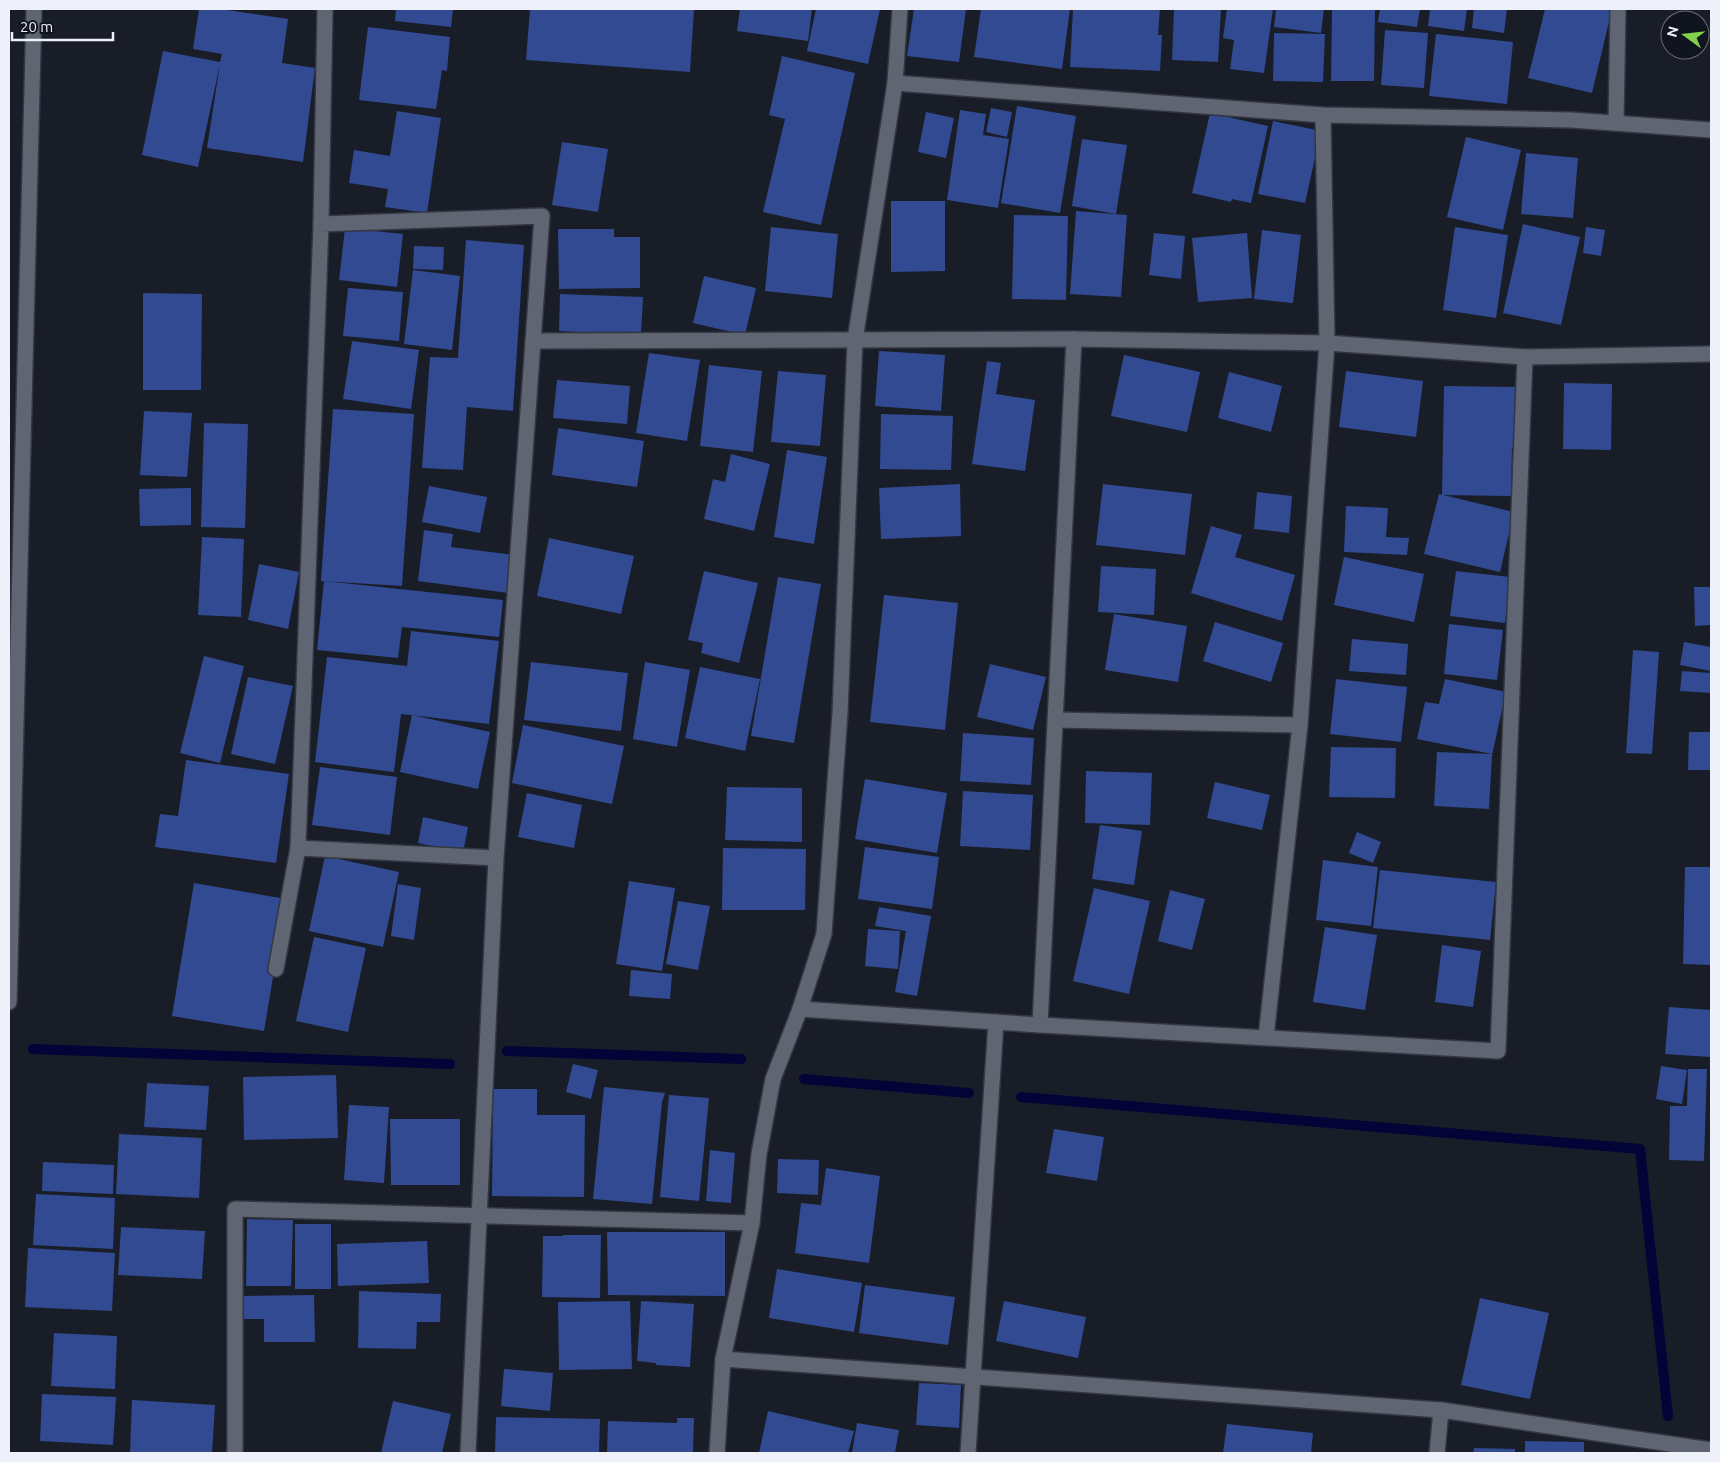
<svg xmlns="http://www.w3.org/2000/svg" width="1720" height="1462" font-family="Ubuntu,sans-serif">
<style>
.lines{fill:none;stroke-linecap:round;stroke-linejoin:round}
.stream{stroke:#020336;stroke-width:10}
.building{fill:#314a91}
.minor-casing{stroke:#343640;stroke-width:18}
.minor{stroke:#5f6573;stroke-width:15}
</style>
<rect width="100%" height="100%" fill="#191d28"/>
<g class="lines">
<g class="stream">
<polyline points="33,1049 450,1064"/>
<polyline points="507,1051 741,1059"/>
<polyline points="804,1079 969,1093"/>
<polyline points="1021,1097 1640,1149 1668,1416"/>
</g>
</g>
<g class="building">
<polygon points="199,9 220,9 288,19 282,63 315,68 303,162 207,148 220,64 198,167 142,155 163,51 220,62 222,54 193,49"/>
<polygon points="396,9 453,9 451,27 395,21"/>
<polygon points="530,9 694,9 690,72 526,60"/>
<polygon points="740,9 812,9 808,41 737,31"/>
<polygon points="816,9 880,9 868,64 807,51"/>
<polygon points="914,9 966,9 959,62 907,56"/>
<polygon points="981,9 1070,9 1062,69 974,57"/>
<polygon points="1073,9 1160,9 1158,35 1162,35 1160,71 1070,67"/>
<polygon points="1174,9 1221,9 1218,62 1172,60"/>
<polygon points="1227,9 1273,9 1264,73 1230,69 1234,40 1223,38"/>
<polygon points="1276,9 1324,9 1321,33 1274,27"/>
<polygon points="1332,9 1375,9 1374,81 1331,81"/>
<polygon points="1380,9 1420,9 1417,27 1378,22"/>
<polygon points="1430,9 1467,9 1464,31 1428,26"/>
<polygon points="1474,9 1507,9 1504,33 1472,28"/>
<polygon points="1545,9 1612,9 1592,93 1528,78"/>
<polygon points="368,27 450,37 447,71 442,70 436,109 359,100"/>
<polygon points="1385,30 1428,33 1424,88 1381,85"/>
<polygon points="1274,33 1325,34 1323,82 1273,81"/>
<polygon points="1436,34 1513,42 1507,104 1429,96"/>
<polygon points="782,56 855,73 821,225 763,212 785,119 769,115"/>
<polygon points="1017,106 1076,116 1060,213 1001,203"/>
<polygon points="991,108 1012,112 1007,137 986,132"/>
<polygon points="960,110 986,114 983,135 1009,139 998,208 947,200"/>
<polygon points="397,111 441,118 427,213 385,207 388,189 349,183 354,150 390,156"/>
<polygon points="926,112 954,118 946,158 918,152"/>
<polygon points="1210,113 1268,126 1251,203 1232,199 1231,202 1192,193"/>
<polygon points="1273,121 1321,131 1305,203 1258,194"/>
<polygon points="1466,137 1521,150 1503,230 1447,217"/>
<polygon points="1082,139 1127,145 1116,214 1072,206"/>
<polygon points="562,142 608,149 598,212 552,205"/>
<polygon points="1526,153 1578,158 1573,218 1521,214"/>
<polygon points="891,201 945,201 945,271 891,272"/>
<polygon points="1076,211 1127,215 1121,297 1070,294"/>
<polygon points="1014,215 1068,216 1066,300 1012,299"/>
<polygon points="1523,224 1580,237 1561,325 1503,313"/>
<polygon points="771,227 838,234 832,298 765,291"/>
<polygon points="1455,227 1508,235 1496,318 1443,310"/>
<polygon points="1586,227 1605,230 1601,256 1583,253"/>
<polygon points="345,228 403,234 397,287 339,280"/>
<polygon points="558,229 614,229 614,237 640,237 640,288 559,289"/>
<polygon points="1262,230 1301,235 1293,303 1254,299"/>
<polygon points="1154,233 1185,236 1181,279 1149,275"/>
<polygon points="1247,233 1252,298 1198,302 1192,238"/>
<polygon points="466,240 524,245 513,411 467,407 463,470 422,468 430,357 458,358"/>
<polygon points="414,246 444,247 443,270 413,269"/>
<polygon points="413,270 460,276 452,350 404,344"/>
<polygon points="704,276 756,288 745,335 693,323"/>
<polygon points="348,288 403,292 399,341 343,336"/>
<polygon points="143,293 202,294 201,390 143,390"/>
<polygon points="560,294 643,297 641,335 559,331"/>
<polygon points="352,341 419,350 411,409 343,399"/>
<polygon points="879,351 945,355 941,411 875,406"/>
<polygon points="649,353 700,360 687,441 636,433"/>
<polygon points="1124,355 1200,372 1187,432 1111,416"/>
<polygon points="987,361 1001,363 996,394 1035,400 1025,471 972,464"/>
<polygon points="709,365 762,371 753,452 700,446"/>
<polygon points="778,371 826,375 820,446 771,442"/>
<polygon points="1346,371 1423,381 1416,437 1339,427"/>
<polygon points="1229,372 1282,386 1271,432 1218,418"/>
<polygon points="557,380 630,386 627,424 553,418"/>
<polygon points="1564,383 1612,384 1611,450 1563,449"/>
<polygon points="1444,386 1518,387 1517,449 1512,448 1511,496 1442,495"/>
<polygon points="333,409 414,414 402,586 321,581"/>
<polygon points="144,411 192,413 187,477 140,475"/>
<polygon points="881,414 953,416 951,470 880,469"/>
<polygon points="204,423 248,424 245,528 201,527"/>
<polygon points="558,428 644,441 637,487 552,475"/>
<polygon points="787,450 827,457 814,544 774,537"/>
<polygon points="731,454 770,464 754,531 704,519 713,479 725,482"/>
<polygon points="960,484 961,536 881,539 879,488"/>
<polygon points="1103,484 1192,494 1185,555 1096,545"/>
<polygon points="429,486 487,497 480,533 422,522"/>
<polygon points="191,488 191,525 140,526 139,489"/>
<polygon points="1257,492 1292,496 1289,533 1254,529"/>
<polygon points="1439,494 1514,512 1500,572 1424,554"/>
<polygon points="1346,506 1388,508 1386,537 1409,538 1407,555 1344,552"/>
<polygon points="1211,526 1242,535 1235,557 1295,575 1282,621 1191,593"/>
<polygon points="424,530 453,534 451,547 513,555 508,593 418,581"/>
<polygon points="202,537 244,539 241,617 198,615"/>
<polygon points="549,538 634,556 621,614 537,596"/>
<polygon points="1344,557 1424,574 1414,622 1334,605"/>
<polygon points="259,564 299,572 288,629 248,620"/>
<polygon points="1101,566 1156,569 1154,615 1098,612"/>
<polygon points="704,571 758,583 739,663 701,653 703,643 688,640"/>
<polygon points="1456,571 1510,577 1505,623 1450,616"/>
<polygon points="778,577 821,584 794,743 751,736"/>
<polygon points="324,581 503,600 499,637 402,627 398,658 317,650"/>
<polygon points="1694,587 1711,587 1711,625 1695,626"/>
<polygon points="884,595 958,603 945,730 870,722"/>
<polygon points="1114,614 1187,626 1178,682 1105,670"/>
<polygon points="1215,622 1283,643 1271,682 1203,661"/>
<polygon points="1449,624 1503,630 1497,680 1444,674"/>
<polygon points="411,631 499,641 489,724 401,714 394,772 315,762 327,657 407,666"/>
<polygon points="1352,639 1408,644 1406,675 1349,671"/>
<polygon points="1684,642 1711,647 1711,671 1680,665"/>
<polygon points="1633,650 1659,652 1652,754 1626,753"/>
<polygon points="204,656 244,666 220,763 180,753"/>
<polygon points="531,662 628,673 621,731 524,720"/>
<polygon points="645,662 690,670 677,747 633,739"/>
<polygon points="990,664 1046,677 1033,730 977,717"/>
<polygon points="700,667 760,679 745,751 685,738"/>
<polygon points="1682,671 1711,673 1711,693 1680,691"/>
<polygon points="248,677 293,686 275,764 231,754"/>
<polygon points="1336,679 1407,687 1401,742 1330,734"/>
<polygon points="1445,679 1506,692 1492,755 1489,809 1434,806 1437,752 1492,754 1417,739 1425,702 1439,704"/>
<polygon points="412,715 490,732 478,789 400,772"/>
<polygon points="523,725 624,746 612,804 512,783"/>
<polygon points="1689,732 1711,732 1711,770 1688,770"/>
<polygon points="963,733 1034,738 1031,785 960,781"/>
<polygon points="1331,747 1396,748 1395,798 1329,797"/>
<polygon points="186,760 289,774 276,863 155,847 160,814 178,816"/>
<polygon points="320,767 397,777 390,835 312,825"/>
<polygon points="1086,771 1152,773 1150,825 1085,823"/>
<polygon points="865,779 947,793 937,853 855,839"/>
<polygon points="1215,782 1270,795 1262,830 1207,818"/>
<polygon points="727,787 802,788 802,842 725,840"/>
<polygon points="963,791 1033,795 1030,850 960,846"/>
<polygon points="527,793 582,805 574,848 518,837"/>
<polygon points="423,817 468,827 463,853 418,843"/>
<polygon points="1100,825 1142,831 1134,885 1092,879"/>
<polygon points="1357,832 1381,842 1373,863 1349,853"/>
<polygon points="865,847 939,857 932,909 858,899"/>
<polygon points="723,848 806,849 805,910 722,910"/>
<polygon points="325,856 399,872 383,947 309,931"/>
<polygon points="1323,860 1378,867 1371,926 1316,920"/>
<polygon points="1685,867 1711,867 1711,965 1683,964"/>
<polygon points="1380,870 1496,882 1490,940 1373,928"/>
<polygon points="629,881 675,888 662,971 616,964"/>
<polygon points="194,883 286,899 264,1031 172,1016"/>
<polygon points="398,884 421,888 414,940 391,936"/>
<polygon points="1094,888 1150,901 1129,994 1073,981"/>
<polygon points="1170,890 1205,899 1192,950 1158,941"/>
<polygon points="678,901 710,906 698,970 666,964"/>
<polygon points="879,907 931,916 917,996 895,992 906,931 875,926"/>
<polygon points="1325,927 1377,935 1365,1010 1313,1002"/>
<polygon points="868,929 900,931 898,969 865,966"/>
<polygon points="314,937 366,948 348,1032 296,1021"/>
<polygon points="1442,945 1481,951 1473,1007 1435,1002"/>
<polygon points="631,970 672,974 670,999 629,996"/>
<polygon points="1669,1007 1711,1010 1710,1057 1665,1054"/>
<polygon points="573,1064 598,1070 591,1099 566,1092"/>
<polygon points="1661,1066 1687,1070 1682,1104 1656,1099"/>
<polygon points="1688,1069 1707,1069 1704,1161 1669,1160 1670,1106 1687,1106"/>
<polygon points="336,1075 338,1138 244,1140 243,1077"/>
<polygon points="147,1083 209,1086 206,1130 144,1127"/>
<polygon points="604,1087 665,1093 662,1102 652,1204 593,1199"/>
<polygon points="493,1089 537,1089 537,1115 585,1115 584,1197 492,1196"/>
<polygon points="669,1095 709,1098 699,1201 660,1197"/>
<polygon points="349,1105 389,1107 384,1183 344,1180"/>
<polygon points="390,1119 460,1119 460,1185 391,1185"/>
<polygon points="1054,1129 1104,1137 1097,1181 1046,1173"/>
<polygon points="119,1134 202,1138 199,1198 116,1194"/>
<polygon points="710,1150 735,1153 731,1203 706,1201"/>
<polygon points="778,1159 819,1160 818,1195 777,1193"/>
<polygon points="43,1162 114,1165 113,1194 42,1191"/>
<polygon points="826,1168 880,1176 869,1263 795,1253 801,1203 821,1205"/>
<polygon points="36,1194 115,1198 113,1249 33,1245"/>
<polygon points="247,1219 293,1220 291,1286 246,1286"/>
<rect x="295" y="1224" width="36" height="65"/>
<polygon points="121,1227 205,1231 202,1279 118,1275"/>
<polygon points="607,1232 725,1232 725,1296 608,1295"/>
<polygon points="563,1235 601,1235 600,1298 542,1297 543,1236 563,1236"/>
<polygon points="427,1241 429,1283 338,1286 337,1244"/>
<polygon points="28,1248 115,1253 112,1311 25,1307"/>
<polygon points="777,1269 862,1283 854,1332 769,1318"/>
<polygon points="865,1285 955,1297 948,1345 859,1333"/>
<polygon points="359,1291 441,1294 440,1322 417,1322 416,1349 358,1348"/>
<polygon points="314,1295 315,1342 264,1342 264,1319 242,1319 242,1296"/>
<polygon points="1480,1298 1549,1313 1530,1399 1461,1385"/>
<polygon points="630,1301 632,1369 559,1370 558,1302"/>
<polygon points="641,1301 694,1304 690,1367 656,1365 656,1363 637,1361"/>
<polygon points="1004,1301 1086,1317 1078,1358 996,1341"/>
<polygon points="54,1333 117,1336 115,1389 51,1386"/>
<polygon points="504,1369 553,1373 550,1411 501,1406"/>
<polygon points="919,1383 961,1385 959,1428 916,1425"/>
<polygon points="42,1394 116,1397 113,1445 40,1441"/>
<polygon points="132,1400 215,1405 212,1453 130,1453"/>
<polygon points="393,1401 451,1414 442,1453 381,1453"/>
<polygon points="768,1411 854,1431 848,1453 759,1453"/>
<polygon points="496,1417 600,1419 599,1453 495,1453"/>
<polygon points="677,1418 694,1418 693,1453 607,1453 608,1421 677,1423"/>
<polygon points="857,1423 899,1430 895,1453 852,1453"/>
<polygon points="1227,1424 1313,1433 1311,1453 1223,1453"/>
<polygon points="1525,1441 1584,1442 1584,1453 1525,1453"/>
<polygon points="1474,1448 1515,1449 1515,1453 1473,1453"/>
</g>
<g class="lines">
<defs>
<g id="minor">
<polyline points="895,83 1323,115 1571,120 1711,130"/>
<polyline points="1616,123 1618,9"/>
<polyline points="321,224 325,9"/>
<polyline points="533,341 1074,339 1327,343 1525,357 1498,1051 1040,1025 800,1009"/>
<polyline points="1525,357 1711,354"/>
<polyline points="1056,720 1300,725"/>
<polyline points="276,969 298,848"/>
<polyline points="9,1002 34,9"/>
<polyline points="1040,1025 1074,339"/>
<polyline points="1266,1037 1300,725 1327,343 1323,115"/>
<polyline points="723,1359 1441,1410 1437,1453"/>
<polyline points="1441,1410 1711,1450"/>
<polyline points="235,1453 235,1209 752,1223"/>
<polyline points="468,1453 496,858 542,216 321,224 298,848 496,858"/>
<polyline points="717,1453 723,1359 752,1223 759,1154 773,1079 800,1009 824,934 840,713 855,340 895,83 900,9"/>
<polyline points="968,1453 996,1022"/>
</g>
</defs>
<use href="#minor" class="minor-casing"/>
<use href="#minor" class="minor"/>
</g>
<rect width="1720" height="1462" fill="none" stroke="#eef1fa" stroke-width="20"/>
<g transform="translate(1685 35) rotate(285)"><circle r="24" fill="#10141f" stroke="#696c77"/>
<path d="M0-4L9 19L0 12L-9 19Z" fill="#83d04e"/>
<text y="-8" font-size="14" font-weight="bold" text-anchor="middle" fill="#eef1fa">N</text>
</g>
<path d="M12 32v8h101v-8" fill="none" stroke="#eef1fa" stroke-width="2.5"/>
<text x="20" y="32" font-size="15" fill="#eef1fa" stroke="#10141f" stroke-width="4" paint-order="stroke">20 m</text>
</svg>
